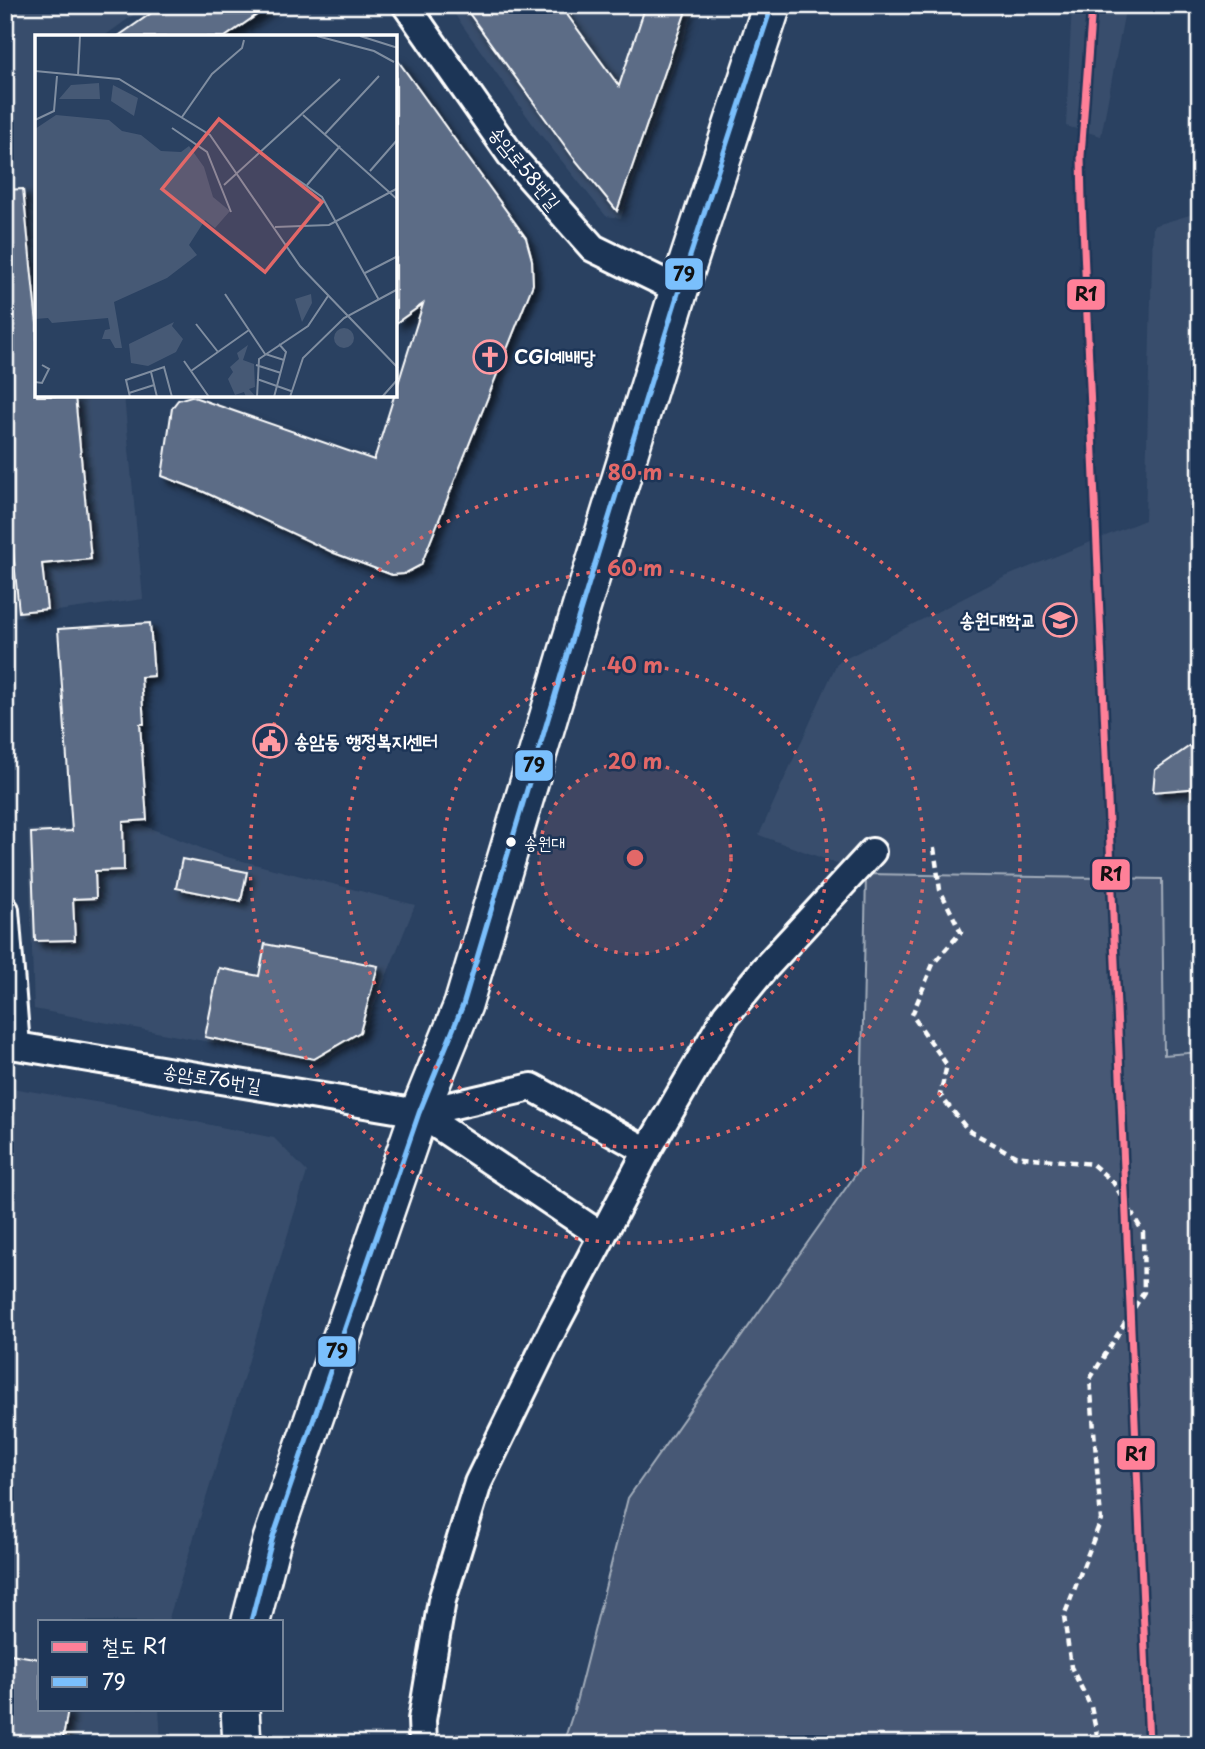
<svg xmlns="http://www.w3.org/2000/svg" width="1205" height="1749" font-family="'Playpen Sans','Poor Story',sans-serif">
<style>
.built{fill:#394e6c}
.green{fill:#465975;stroke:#a2acba;stroke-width:2}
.building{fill:#5b6c86;stroke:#fff;stroke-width:2;filter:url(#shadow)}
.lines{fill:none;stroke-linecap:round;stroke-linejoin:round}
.street-casing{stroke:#fff;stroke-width:32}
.secondary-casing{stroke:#fff;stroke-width:42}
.path{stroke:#fff;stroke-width:4.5;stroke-dasharray:7 5;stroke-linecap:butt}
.street{stroke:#1d3557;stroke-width:26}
.secondary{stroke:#1d3557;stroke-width:37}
.bus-1-casing{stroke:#1d3557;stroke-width:10}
.bus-1{stroke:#7abffc;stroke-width:5}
.rail-1-casing{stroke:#1d3557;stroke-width:12}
.rail-1{stroke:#ff8098;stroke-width:7}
.ring{fill:none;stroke:#e26868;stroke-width:3.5;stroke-dasharray:3.5 7}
.bus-dot{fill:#fff;stroke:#1d3557;stroke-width:2.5}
.labels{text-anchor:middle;stroke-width:5;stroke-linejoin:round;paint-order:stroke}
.bus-label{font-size:17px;fill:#fff;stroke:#1d3557;text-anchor:start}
.street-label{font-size:19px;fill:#fff;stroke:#1d3557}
.poi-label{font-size:19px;font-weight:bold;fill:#fff;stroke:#1d3557;text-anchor:start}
.inset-road{fill:none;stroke:#7f8da0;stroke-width:2}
.view{fill:#e26868;fill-opacity:0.15;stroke:#e26868;stroke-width:3.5}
.inset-edge{fill:none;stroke:#fff;stroke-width:3.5}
.centre{fill:#e26868;stroke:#1d3557;stroke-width:3.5}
.ring-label{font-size:21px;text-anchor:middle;font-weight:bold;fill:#e26868;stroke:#1d3557;stroke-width:5;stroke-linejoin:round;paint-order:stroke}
.line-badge{stroke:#1d3557;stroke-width:2.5}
.pale-badge-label{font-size:19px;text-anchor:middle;font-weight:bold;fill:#111}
</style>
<defs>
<filter id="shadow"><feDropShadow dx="6" dy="6" stdDeviation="3.5" flood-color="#0009"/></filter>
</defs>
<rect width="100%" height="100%" fill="#2a4161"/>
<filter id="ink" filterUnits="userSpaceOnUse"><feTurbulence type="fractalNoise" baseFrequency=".0143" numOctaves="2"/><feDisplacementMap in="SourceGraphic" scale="14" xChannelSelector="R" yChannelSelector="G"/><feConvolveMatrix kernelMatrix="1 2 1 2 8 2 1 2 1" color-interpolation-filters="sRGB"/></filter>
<g filter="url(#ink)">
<g class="built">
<polygon points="5,5 147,5 103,37 37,37 37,396 124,396 143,599 14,617 5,536"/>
<polygon points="448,5 696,5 621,218 606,216 537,130"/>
<polygon points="1072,5 1126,5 1101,136 1066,126"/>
<polygon points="1200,212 1200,1052 1164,1056 1161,879 866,874 759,835 837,663 1005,577 1145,520 1153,226"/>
<polygon points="142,825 219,855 415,905 361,1039 321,1063 34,1009 28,830"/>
<polygon points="5,1087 119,1106 274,1138 307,1172 168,1621 40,1621 40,1709 159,1709 161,1744 5,1744"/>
</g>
<polygon class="green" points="866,874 1162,879 1164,1055 1200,1052 1200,1744 563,1744 574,1710 628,1498 860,1168"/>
<g class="building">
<polygon points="163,5 271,5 225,37 117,37"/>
<polygon points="463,5 560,5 619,86 646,5 688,5 617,211 573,157"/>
<polygon points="396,58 526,238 532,260 533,284 421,565 404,574 392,575 334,553 204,492 162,476 172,408 178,400 191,396 374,460 423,304 396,323"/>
<polygon points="23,189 37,324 37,396 75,396 91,559 42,564 47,609 19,612 5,469 5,190"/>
<polygon points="150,623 154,676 141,677 144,724 140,724 147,820 123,822 124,870 95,871 96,898 73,899 75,940 35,941 31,833 72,831 58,629"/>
<polygon points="1200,739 1200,788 1153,792 1155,770"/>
<polygon points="182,859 247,872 241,901 176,888"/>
<polygon points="265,944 378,966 360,1032 314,1059 205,1037 219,968 259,976"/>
<polygon points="5,1653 40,1659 40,1709 68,1709 62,1744 5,1744"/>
</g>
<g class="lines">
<defs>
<g id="street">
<polyline points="406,5 513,158 593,248 679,290"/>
<polyline points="5,910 16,1046"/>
<polyline points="5,1044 419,1113 532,1087 647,1151"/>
<polyline points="419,1113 602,1236"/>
<polyline points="423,1744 422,1720 442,1600 478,1483 553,1329 647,1151 726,1015 764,969 872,852"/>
</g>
<g id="secondary">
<polyline points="251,1621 272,1540 419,1113 463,1005 572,638 679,290 772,5"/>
<polyline points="240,1709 242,1744"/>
</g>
</defs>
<use href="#street" class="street-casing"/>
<use href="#secondary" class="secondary-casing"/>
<polyline class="path" points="934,848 940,890 961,932 933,964 912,1015 947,1065 940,1095 968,1130 1015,1156 1092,1164 1113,1182 1143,1232 1144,1292 1090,1379 1101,1520 1064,1616 1071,1667 1091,1707 1099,1744"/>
<use href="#street" class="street"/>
<use href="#secondary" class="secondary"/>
<defs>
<polyline id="bus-1" points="251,1621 272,1540 419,1113 463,1005 572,638 679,290 772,5"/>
</defs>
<use href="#bus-1" class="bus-1-casing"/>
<use href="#bus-1" class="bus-1"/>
<defs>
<polyline id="rail-1" points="1092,5 1081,156 1082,202 1149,1744"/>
</defs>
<use href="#rail-1" class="rail-1-casing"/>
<use href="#rail-1" class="rail-1"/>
</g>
</g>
<circle cx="635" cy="858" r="96" fill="#e26868" fill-opacity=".12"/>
<g class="ring">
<circle cx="635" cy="858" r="96"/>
<circle cx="635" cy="858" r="192"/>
<circle cx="635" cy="858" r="289"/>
<circle cx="635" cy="858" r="385"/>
</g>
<defs>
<symbol id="church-ring" viewBox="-11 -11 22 22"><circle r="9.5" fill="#1d3557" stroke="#ff9aa2" stroke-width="1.5"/><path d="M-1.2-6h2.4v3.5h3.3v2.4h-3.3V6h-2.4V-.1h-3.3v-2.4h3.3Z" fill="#ff9aa2"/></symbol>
<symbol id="university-ring" viewBox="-11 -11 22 22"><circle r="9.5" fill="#1d3557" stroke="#ff9aa2" stroke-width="1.5"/><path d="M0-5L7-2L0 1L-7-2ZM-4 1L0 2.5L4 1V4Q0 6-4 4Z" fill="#ff9aa2"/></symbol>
<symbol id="civic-ring" viewBox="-11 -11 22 22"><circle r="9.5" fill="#1d3557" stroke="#ff9aa2" stroke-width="1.5"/><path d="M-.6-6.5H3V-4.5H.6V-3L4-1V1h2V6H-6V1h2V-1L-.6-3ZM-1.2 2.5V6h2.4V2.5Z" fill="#ff9aa2"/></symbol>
</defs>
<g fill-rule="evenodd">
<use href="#church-ring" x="471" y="338" width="38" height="38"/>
<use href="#university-ring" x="1041" y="601" width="38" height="38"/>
<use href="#civic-ring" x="251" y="722" width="38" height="38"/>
</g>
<circle class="bus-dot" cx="511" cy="842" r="6"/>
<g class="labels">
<g class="bus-label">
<text x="524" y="849">송원대</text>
</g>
<g class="street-label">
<text transform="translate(525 168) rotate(51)" y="7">송암로58번길</text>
<text transform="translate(212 1078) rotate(9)" y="7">송암로76번길</text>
</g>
<g class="poi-label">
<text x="514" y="364">CGI예배당</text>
<text x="1036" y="627" text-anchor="end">송원대학교</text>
<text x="294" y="748">송암동 행정복지센터</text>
</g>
</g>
<g transform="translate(35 35)">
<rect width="362" height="362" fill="#2a4161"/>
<path d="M64,48L65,64H24L36,50ZM78,50L103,63L99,81L76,66ZM21,80L74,85L87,96L106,100L126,116L146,117L154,111L169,132L178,162L195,176L180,193L170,185L154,210L162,220L132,243L79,267L87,313H80L75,304H67L70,295L75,294L73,283L17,288L13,283L0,284V94ZM276,259L277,268L267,287L260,264ZM139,287L137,291L148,304L141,317L113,331L96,328L94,309ZM299 303a10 10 0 1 1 20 0a10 10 0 1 1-20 0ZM213,310L208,325L219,329L220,352L214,354L221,362H211L209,357L200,360L193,344L198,337L195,332L204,324L202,318Z" fill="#465975"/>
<path class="inset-road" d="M282,1L339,16L359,27M325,1L363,13M0,36L84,44L175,100L265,231L363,333M43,41L45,1M268,80L363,165M147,82L177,39L207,13L209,5M0,85L19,76L22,41M137,93L172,117L196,177M290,99L344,41M225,118L287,162L344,265M335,136L363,104M189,150L305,44M272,150L305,111M240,192L294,190L363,153M330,238L363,221M190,259L230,319L249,325M161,289L183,317M149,326L174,362M221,330L246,338M156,336L214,295M116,337L122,362M222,344L256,356M0,347L7,348L14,334L7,330M94,358L119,350M95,362L91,345L129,332L137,362M222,362L224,324L273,291L293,261M239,362L251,317L244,309M255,362L268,323L309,283L363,254M347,362L363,344"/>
<path class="view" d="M184,84L287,167L230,237L127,154Z"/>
<rect width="362" height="362" class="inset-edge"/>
</g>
<circle cx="635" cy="858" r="10" class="centre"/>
<g class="ring-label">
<text x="635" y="480">80 m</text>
<text x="635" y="576">60 m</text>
<text x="635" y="673">40 m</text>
<text x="635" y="769">20 m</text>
</g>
<g class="line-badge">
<rect x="664" y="257" width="40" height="34" rx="7" fill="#7abffc"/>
<rect x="1066" y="278" width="40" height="33" rx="7" fill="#ff8098"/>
<rect x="514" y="749" width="40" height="33" rx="7" fill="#7abffc"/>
<rect x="1091" y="858" width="40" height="33" rx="7" fill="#ff8098"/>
<rect x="317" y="1335" width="40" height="33" rx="7" fill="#7abffc"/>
<rect x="1116" y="1437" width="40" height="34" rx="7" fill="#ff8098"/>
</g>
<g class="pale-badge-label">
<text x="684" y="281">79</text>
<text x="1086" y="301">R1</text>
<text x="534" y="772">79</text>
<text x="1111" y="881">R1</text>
<text x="337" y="1358">79</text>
<text x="1136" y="1461">R1</text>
</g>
<rect width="1205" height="1749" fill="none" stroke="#1d3557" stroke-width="28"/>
<rect x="14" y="14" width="1177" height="1721" fill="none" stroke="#fff" stroke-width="2.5" filter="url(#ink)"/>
<rect x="38" y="1620" width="245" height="91" fill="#1d3557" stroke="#77869a" stroke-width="2"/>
<rect x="52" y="1642" width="35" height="10" fill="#ff8098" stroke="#77869a" stroke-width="2"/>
<text x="102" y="1654" font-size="21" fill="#ffffff">철도 R1</text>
<rect x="52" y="1677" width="35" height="10" fill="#7abffc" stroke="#77869a" stroke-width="2"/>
<text x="102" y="1690" font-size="21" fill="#ffffff">79</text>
</svg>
